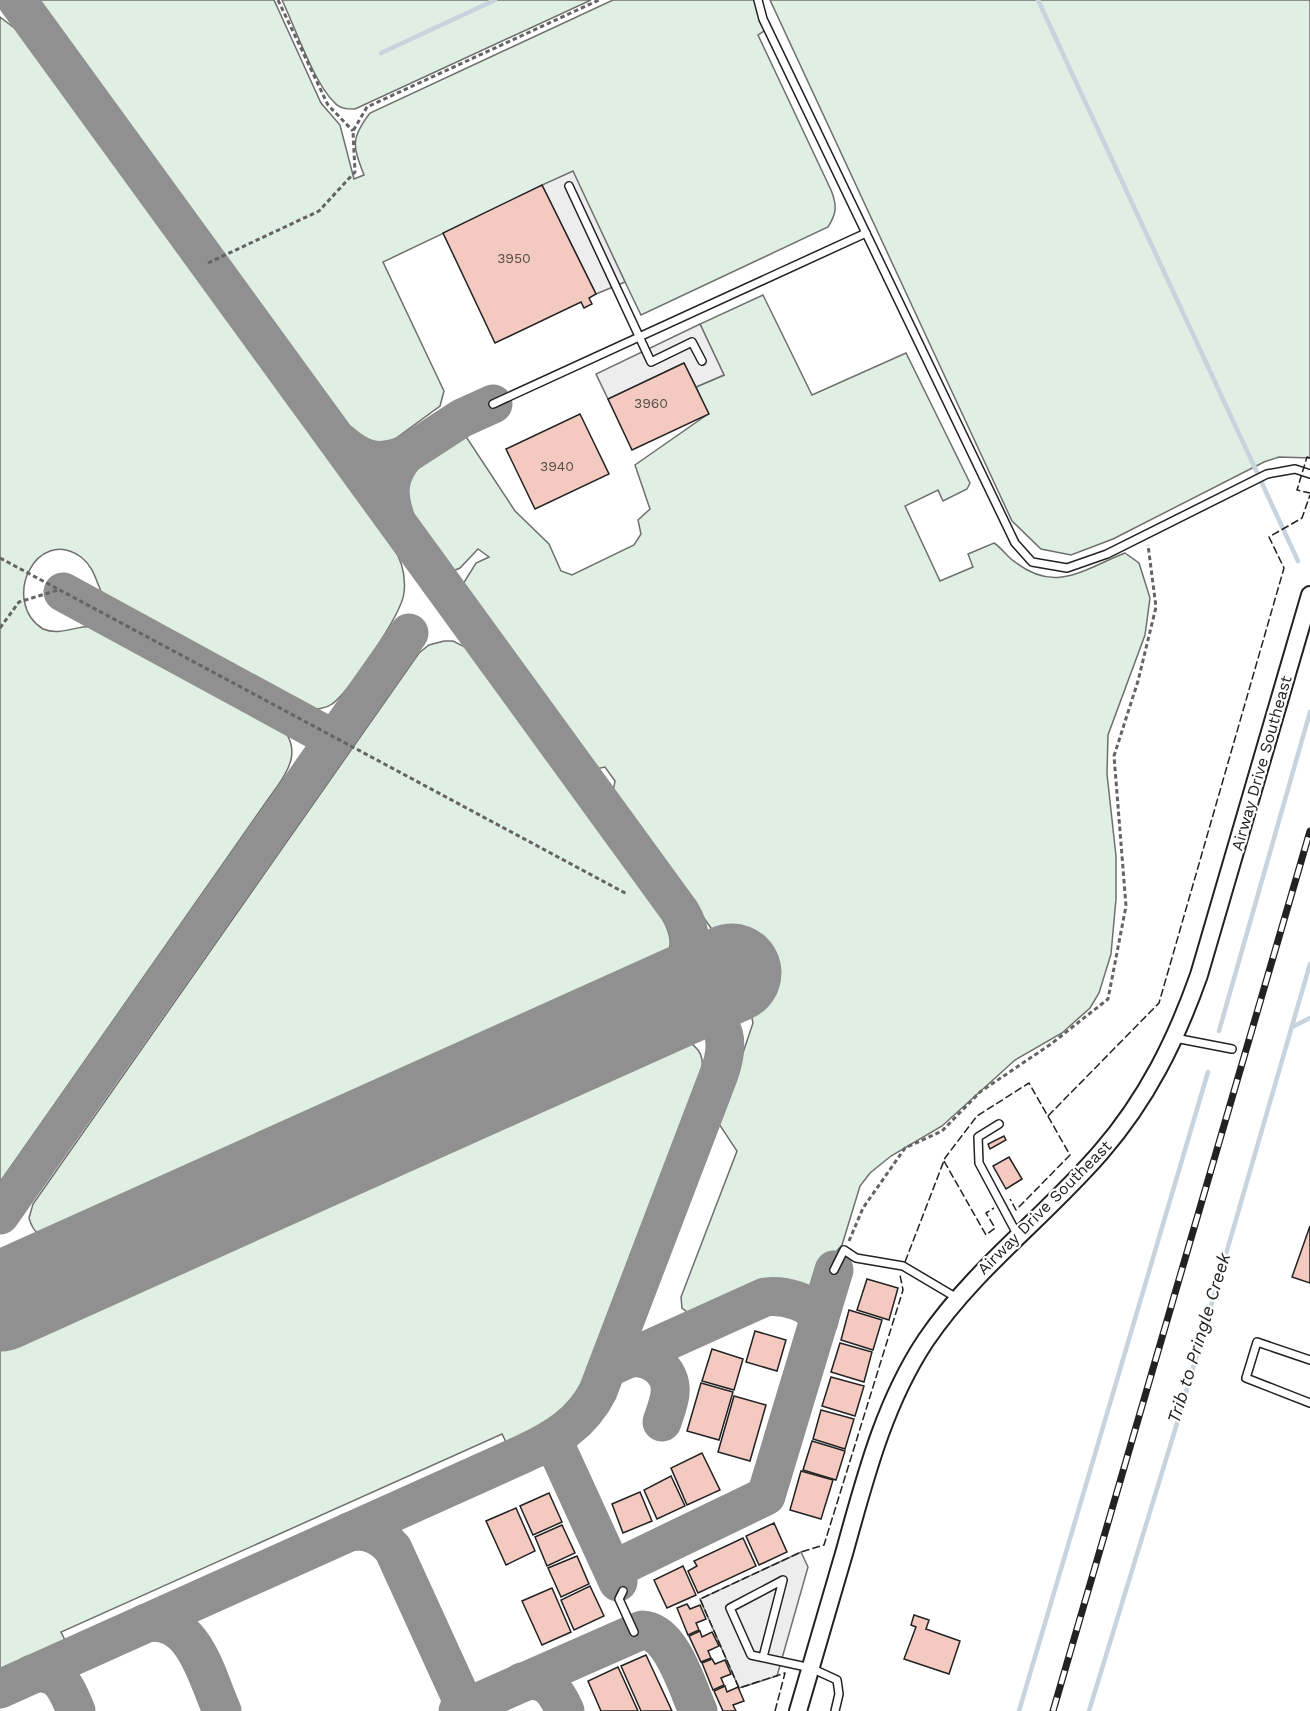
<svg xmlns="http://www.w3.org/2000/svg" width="1310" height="1711" font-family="'Work Sans',sans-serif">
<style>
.green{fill:#e0efe3;stroke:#6f6f6f;stroke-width:1.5}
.parking{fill:#ededed;stroke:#6f6f6f;stroke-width:1.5}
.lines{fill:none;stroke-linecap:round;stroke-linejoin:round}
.stream{stroke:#c7d3dd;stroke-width:4.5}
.taxiway{stroke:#909090;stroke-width:39}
.runway{stroke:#909090;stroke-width:99}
.building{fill:#f3c9c0;stroke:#222;stroke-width:1.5}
.service-casing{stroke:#222;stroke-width:10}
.tertiary-casing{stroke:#222;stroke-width:20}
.path{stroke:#646464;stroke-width:3;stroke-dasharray:4.5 3;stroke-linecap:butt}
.service{stroke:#fff;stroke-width:7}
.tertiary{stroke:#fff;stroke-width:16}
.rail-casing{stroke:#222;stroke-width:7}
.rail{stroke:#fff;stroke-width:4.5;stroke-dasharray:14;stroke-linecap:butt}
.fence{stroke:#222;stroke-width:1.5;stroke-dasharray:8 3;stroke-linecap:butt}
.labels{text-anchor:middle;stroke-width:4.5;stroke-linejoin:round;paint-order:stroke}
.number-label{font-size:14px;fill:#564c4a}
.street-label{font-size:16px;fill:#222;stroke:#fff}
.water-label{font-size:18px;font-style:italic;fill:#222;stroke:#fff}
</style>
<rect width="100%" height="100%" fill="#fff"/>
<g class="green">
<path d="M38,0H274L321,103L340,125L354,179L364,175C353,146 350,139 370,113L613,0H759L769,28L758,35L831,190C837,205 837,213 828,227L641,315L572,172L383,262L444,391L440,406L388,444L368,443L349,429Z"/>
<path d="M282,0H591L355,109C347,109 340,109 334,102C314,83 295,27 282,0Z"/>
<polygon points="770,0 1310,0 1310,458 1279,457 1264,462 1113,539 1071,555 1041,549 1012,521"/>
<path d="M0,17L17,30L26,42L392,545C402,560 406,576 404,593C402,613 348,694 332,704C324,710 314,709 305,709L109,604C96,590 98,570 81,557C36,525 0,602 43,629C62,637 79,623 97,627L276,721C310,753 282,778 262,808L0,1182Z"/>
<path d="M763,295L812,395L906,353L970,483L967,489L943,501L938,490L905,506L940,581L973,567L968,554L994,543C1002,548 1007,557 1015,562C1056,594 1084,569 1125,553L1139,563L1150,598L1145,635L1108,735L1107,774L1116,856V899L1111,954L1099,993L1090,1008L1062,1033L1015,1060L942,1126L891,1156L870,1173L860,1186L842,1245L826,1263L819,1285L812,1293L804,1296C767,1281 733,1298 700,1317L690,1314L682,1308L681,1297L737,1151L719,1124L753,1023L751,1014L711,928L613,791L615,781L605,767L596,769L463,584L476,563L489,557L478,549L460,568L453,571C433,543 384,499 418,466L465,435L515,511L549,544L561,571L572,575L634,545L641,534L638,520L650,509L635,465L708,414L696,387L724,375L700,324Z"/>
<path d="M444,641H453L469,649L657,910C675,937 676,952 651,972L59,1238C43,1241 33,1233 29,1218L33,1204L419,653L429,645Z"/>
<path d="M677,1038C696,1042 706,1054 701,1074L585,1376C567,1416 545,1425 506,1442L502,1434L61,1632L65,1640L0,1670V1339L650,1047Z"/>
</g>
<g class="parking">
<polygon points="573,171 625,282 596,294 542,185"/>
<polygon points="700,324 724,375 696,387 684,363 608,399 596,374"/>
<polygon points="801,1552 808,1567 777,1676 739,1688 700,1599"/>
</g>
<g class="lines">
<g class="stream">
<polyline points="1038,0 1298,561"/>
<polyline points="381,53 495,0"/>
<polyline points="1292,1027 1310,1018"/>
<polyline points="1219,1031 1310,712"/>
<polyline points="1019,1711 1208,1072"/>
<polyline points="1089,1711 1175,1430 1310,964"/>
</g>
<g class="taxiway">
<path d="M339,441C361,460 377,466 405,455C387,477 387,494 396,520"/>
<polyline points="405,455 462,418 493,404"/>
<polyline points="63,592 333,739"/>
<polyline points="0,1215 409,633"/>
<path d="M625,1359C648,1353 673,1369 670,1394C669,1403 665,1413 662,1422"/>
<path d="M606,1371L612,1366L765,1297C782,1295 815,1301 819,1321"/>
<polyline points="539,1447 549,1446 558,1451 618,1582"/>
<path d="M349,1532C367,1529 381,1535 393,1549L467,1711"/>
<polyline points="607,1558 614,1564 623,1565 766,1496 834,1270"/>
<path d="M146,1623C194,1615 207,1678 222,1711"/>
<path d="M32,1674C60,1668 67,1690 76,1711"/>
<path d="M522,1682C546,1675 556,1691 565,1711"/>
<path d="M0,1689L523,1454C555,1439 582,1423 598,1391L719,1074C737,1024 713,1011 669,1001C685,973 700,944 681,913L17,0"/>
<path d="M458,1711L642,1630C672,1631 687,1687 698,1711"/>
</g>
<polyline class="runway" points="0,1302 732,973"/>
</g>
<g class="building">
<polygon points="542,185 596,294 589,298 592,304 584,308 581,302 495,343 443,233"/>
<polygon points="684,363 709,414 632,450 608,399"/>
<polygon points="580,414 609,474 535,509 506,449"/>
<polygon points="1004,1136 1006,1140 990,1149 988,1144"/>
<polygon points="1009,1157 1022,1179 1006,1189 993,1166"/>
<polygon points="1310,1226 1310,1283 1292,1277"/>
<polygon points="867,1279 898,1288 889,1320 857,1310"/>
<polygon points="849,1310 882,1320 873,1350 841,1340"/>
<polygon points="755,1331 786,1340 777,1371 746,1362"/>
<polygon points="840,1343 872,1352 864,1382 831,1372"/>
<polygon points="712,1349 743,1359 734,1390 702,1381"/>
<polygon points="831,1377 864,1386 855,1416 822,1406"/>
<polygon points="701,1383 733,1392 719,1440 687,1431"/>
<polygon points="734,1396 766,1405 750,1461 718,1452"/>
<polygon points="821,1410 854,1419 845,1449 813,1439"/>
<polygon points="812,1441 845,1451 836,1480 803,1470"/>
<polygon points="702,1453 720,1490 687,1505 671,1468"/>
<polygon points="801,1471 833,1480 821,1519 790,1510"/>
<polygon points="671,1476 685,1506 657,1519 644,1490"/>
<polygon points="640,1492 652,1521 623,1533 612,1504"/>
<polygon points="549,1493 562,1522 533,1535 520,1506"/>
<polygon points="516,1508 535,1551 506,1565 486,1521"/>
<polygon points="774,1523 787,1552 759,1565 746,1536"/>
<polygon points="562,1525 575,1553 547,1566 535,1537"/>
<polygon points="743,1538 756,1566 698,1593 688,1571 697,1566 694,1561"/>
<polygon points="577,1556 589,1584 561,1597 548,1568"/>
<polygon points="683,1566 696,1595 667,1608 654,1580"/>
<polygon points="590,1586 604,1616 574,1630 561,1600"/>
<polygon points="552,1588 571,1632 542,1645 522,1601"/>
<polygon points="687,1604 690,1609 700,1605 706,1619 696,1623 699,1630 688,1635 677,1608"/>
<polygon points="914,1615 929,1620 926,1629 960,1641 949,1674 904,1659 916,1627 911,1625"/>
<polygon points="700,1631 702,1637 712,1632 719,1646 708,1651 711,1658 701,1662 689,1636"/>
<polygon points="646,1655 672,1711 641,1711 621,1666"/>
<polygon points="712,1659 715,1664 725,1660 731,1674 721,1678 724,1685 713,1690 702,1663"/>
<polygon points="618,1667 638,1711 601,1711 588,1681"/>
<polygon points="725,1686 727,1692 738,1687 744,1701 733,1705 736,1711 723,1711 714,1691"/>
</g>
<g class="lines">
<defs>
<g id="service">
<polyline points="758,0 763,19 1015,543 1032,562 1067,568 1107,554 1267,474 1295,469 1310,474"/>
<polyline points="569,186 651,362 692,342 702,361"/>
<polyline points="493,404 866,233"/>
<polyline points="1175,1038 1232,1049"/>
<polyline points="999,1124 978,1137 979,1163 1017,1234"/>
<polyline points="834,1270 844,1250 856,1258 903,1266 957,1298"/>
<polyline points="1310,1360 1257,1342 1246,1378 1310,1403"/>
<polyline points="623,1591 619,1599 634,1632"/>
<polyline points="763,1657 783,1580 730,1608 751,1655 811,1668 837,1680 839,1694 835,1711"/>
</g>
<path id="tertiary" d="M798,1711C814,1657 829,1604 845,1550C865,1478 884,1403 926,1340C975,1268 1045,1217 1101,1152C1147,1099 1176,1040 1199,975L1310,595"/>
</defs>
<use href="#service" class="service-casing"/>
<use href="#tertiary" class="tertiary-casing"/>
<g class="path">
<polyline points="278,0 328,105 353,131"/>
<polyline points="208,263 319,211 355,172 353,131 367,107 599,0"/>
<polyline points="0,558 627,894"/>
<polyline points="0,628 19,602 58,590"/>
<polyline points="849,1241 863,1208 905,1148 942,1131 980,1092 1051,1044 1108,999 1126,906 1114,756 1138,681 1156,607 1148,545"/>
</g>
<use href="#service" class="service"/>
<use href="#tertiary" class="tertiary"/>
<defs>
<polyline id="rail" points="1053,1711 1310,831"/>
</defs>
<use href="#rail" class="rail-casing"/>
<use href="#rail" class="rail"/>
<g class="fence">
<polyline points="1310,458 1307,457 1297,490 1310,493"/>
<polyline points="1048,1116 1159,1003 1284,568 1269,537 1302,518 1310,495"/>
<polyline points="944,1161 986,1235 995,1228 986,1213 994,1208"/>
<polyline points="905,1262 945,1158 977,1116 1029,1083 1070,1155 1016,1210 1010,1199"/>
<polyline points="775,1711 785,1673 739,1688 700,1599 801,1552 824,1545 903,1290 900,1275"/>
</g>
</g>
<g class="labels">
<g class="number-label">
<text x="514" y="263">3950</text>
<text x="651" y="408">3960</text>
<text x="557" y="471">3940</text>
</g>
<g class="street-label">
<text transform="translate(1261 763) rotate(-74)" y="6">Airway Drive Southeast</text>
<text transform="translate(1044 1207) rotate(-45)" y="6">Airway Drive Southeast</text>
</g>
<g class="water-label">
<text transform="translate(1199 1338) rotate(-73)" y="6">Trib to Pringle Creek</text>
</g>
</g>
</svg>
